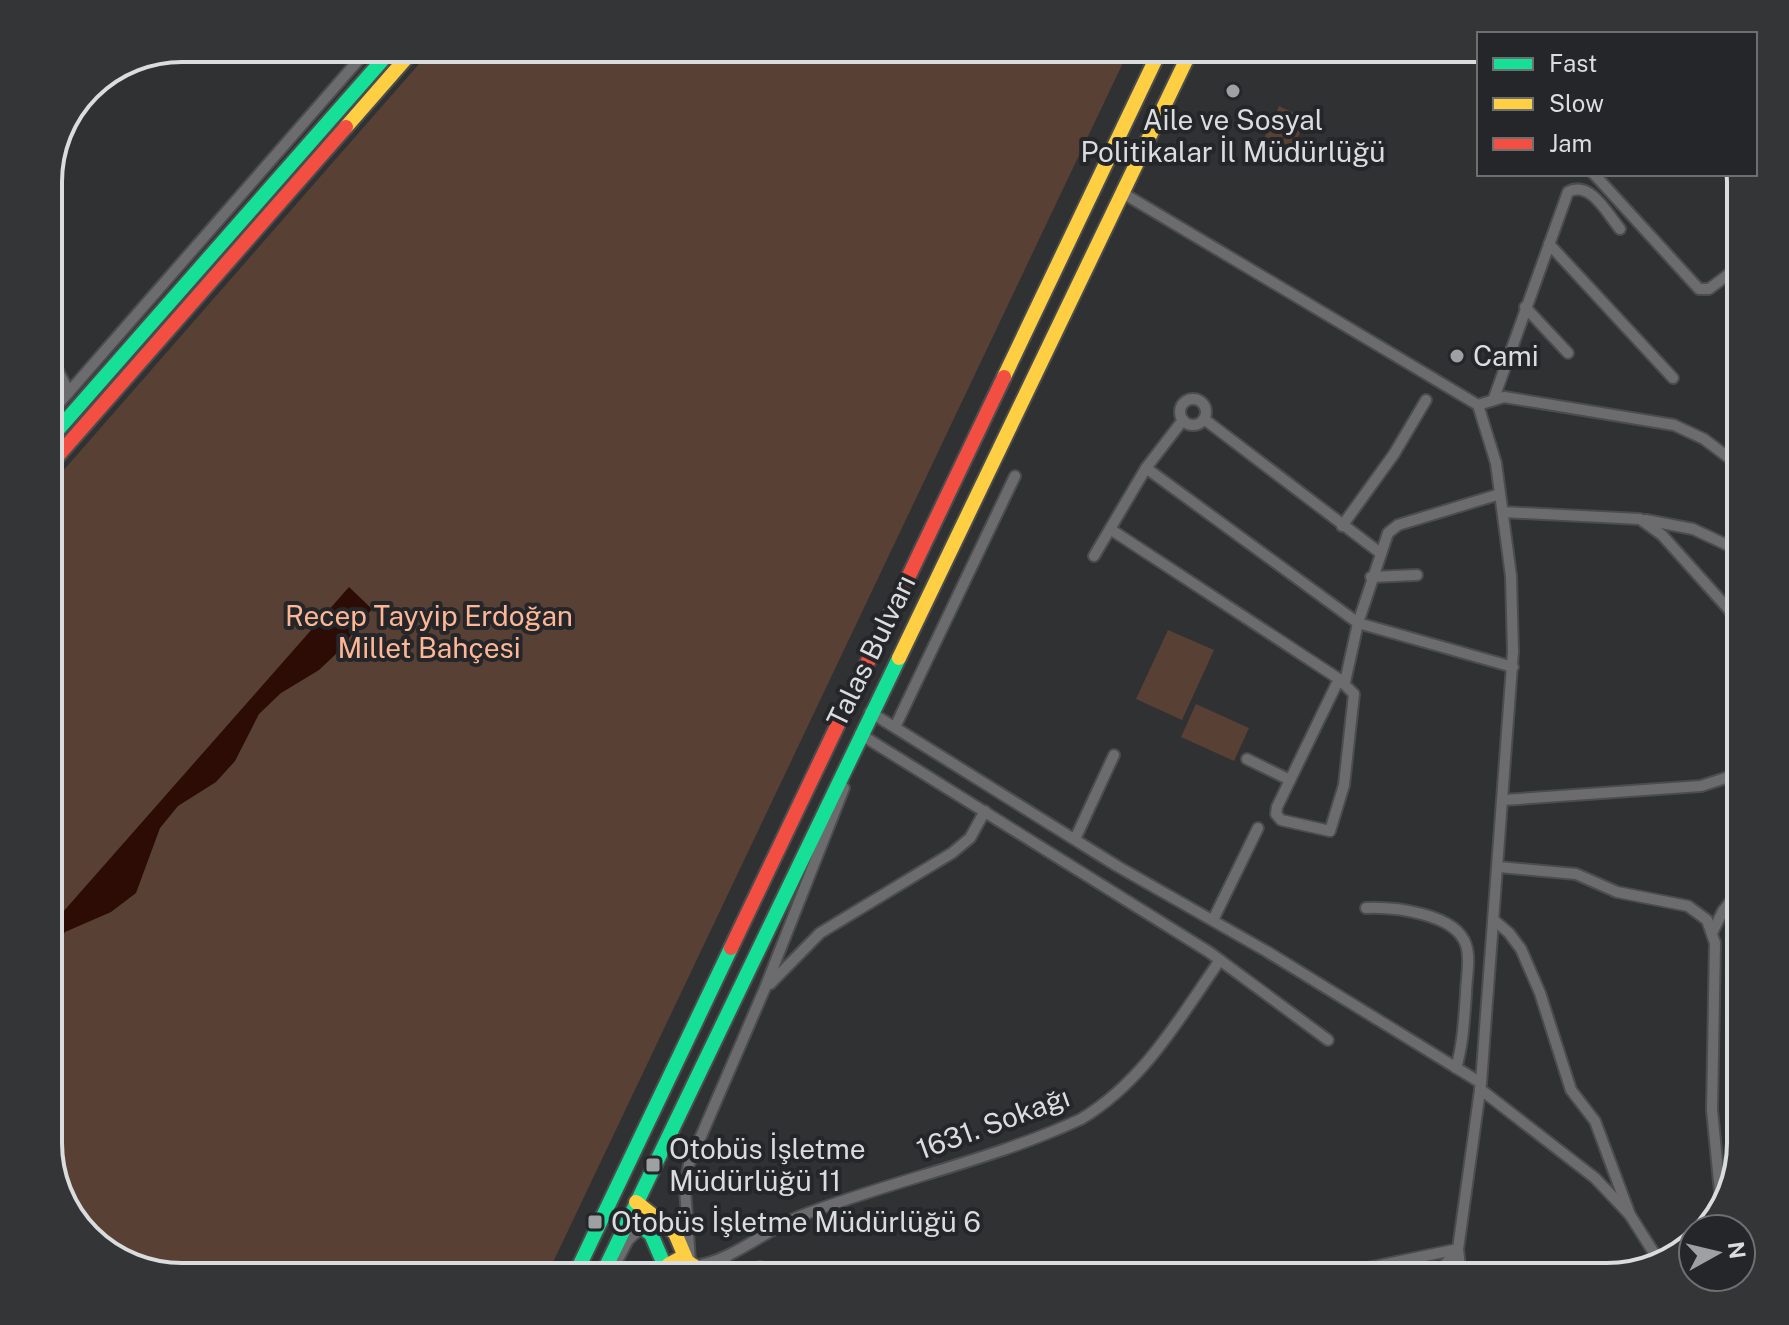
<svg xmlns="http://www.w3.org/2000/svg" width="1789" height="1325" font-family="'Public Sans',sans-serif">
<style>
.green{fill:#584035}
.water{fill:#2c0c04}
.lines{fill:none;stroke-linecap:round;stroke-linejoin:round}
.street-casing{stroke:#4b4c4e;stroke-width:14}
.fast-casing{stroke:#4b4c4e;stroke-width:18}
.slow-casing{stroke:#4b4c4e;stroke-width:18}
.jam-casing{stroke:#4b4c4e;stroke-width:18}
.street{stroke:#6c6c6e;stroke-width:10}
.fast{stroke:#16e098;stroke-width:14}
.slow{stroke:#ffcf43;stroke-width:14}
.jam{stroke:#f24e42;stroke-width:14}
.poi-dot{fill:#9fa0a2;stroke:#252629;stroke-width:3}
.labels{text-anchor:middle;stroke-width:8;stroke-linejoin:round;paint-order:stroke}
.poi-label{font-size:28px;fill:#dbdcde;stroke:#252629;text-anchor:start}
.park-label{font-size:28px;fill:#feb695;stroke:#252629}
.street-label{font-size:28px;fill:#dbdcde;stroke:#252629}
.rim{fill:none;stroke:#dbdcde;stroke-width:4}
</style>
<rect width="100%" height="100%" fill="#303132"/>
<g class="green">
<polygon points="433,48 1130,48 546,1277 182,1277 100,1249 62,1203 48,1151 48,488"/>
<polygon points="1279,106 1306,119 1285,166 1257,154"/>
<polygon points="1168,630 1214,650 1182,720 1136,699"/>
<polygon points="1196,704 1249,728 1234,761 1181,737"/>
</g>
<polygon class="water" points="349,587 372,609 336,654 319,670 281,693 259,714 235,761 216,782 178,806 160,828 136,893 111,912 65,932 50,955 48,986 48,929"/>
<g class="lines">
<defs>
<g id="street">
<polyline points="76,105 97,80"/>
<polyline points="1594,174 1699,289 1709,289 1741,265"/>
<polyline points="1121,192 1478,405 1496,463 1511,576 1513,652 1481,1083 1458,1249 1461,1277"/>
<polyline points="1549,244 1673,378"/>
<polyline points="1525,307 1568,353"/>
<polyline points="48,352 69,392"/>
<path d="M1494,398L1568,192C1590,180 1607,213 1620,229"/>
<circle cx="1193" cy="412" r="13"/>
<polyline points="1478,405 1504,397 1674,425 1704,439 1741,467"/>
<polyline points="48,416 369,48"/>
<polyline points="1204,419 1379,552"/>
<polyline points="1146,468 1358,623 1513,667"/>
<polyline points="1503,512 1640,519 1662,535 1741,623"/>
<polyline points="1646,520 1693,529 1740,551"/>
<polyline points="1342,526 1394,454 1426,400"/>
<polyline points="1110,529 1339,679 1354,694 1344,785 1330,831 1281,820 1276,814 1277,807 1339,679"/>
<polyline points="1094,556 1146,468 1183,420"/>
<polyline points="1371,577 1417,575"/>
<polyline points="1345,682 1358,623 1388,533 1398,525 1500,494"/>
<polyline points="870,712 1117,866 1266,951 1481,1083"/>
<polyline points="895,727 1015,476"/>
<polyline points="860,734 1209,952 1328,1040"/>
<polyline points="1247,759 1290,780"/>
<polyline points="1504,800 1701,786 1741,773"/>
<polyline points="1075,839 1114,755"/>
<polyline points="1499,867 1576,874 1617,892 1688,906 1707,920 1715,943 1712,1110 1721,1202"/>
<path d="M1366,908C1393,907 1456,913 1466,945C1471,959 1466,979 1466,994C1464,1020 1463,1044 1456,1068"/>
<polyline points="1213,920 1258,828"/>
<polyline points="1495,921 1509,933 1521,949 1540,993 1571,1090 1595,1121 1630,1215"/>
<polyline points="1713,931 1723,911 1741,889"/>
<polyline points="770,984 820,933 952,853 970,838 985,811"/>
<polyline points="1480,1089 1595,1178 1630,1215 1661,1264"/>
<polyline points="690,1261 685,1188 689,1164 765,988 844,788"/>
<polyline points="615,1265 628,1240 643,1226"/>
<path d="M694,1266C733,1261 766,1229 803,1215C894,1180 993,1160 1081,1119C1144,1081 1179,1019 1220,960"/>
<polyline points="760,1267 778,1277"/>
<polyline points="706,1277 723,1265 727,1256"/>
<polyline points="1324,1277 1458,1249"/>
<polyline points="1440,1277 1443,1267 1458,1249"/>
</g>
<g id="fast">
<polyline points="48,441 393,48"/>
<polyline points="628,1217 651,1234 666,1269"/>
<polyline points="574,1277 731,948"/>
<polyline points="601,1277 899,658"/>
</g>
<g id="slow">
<polyline points="346,127 415,48"/>
<polyline points="1004,377 1161,48"/>
<polyline points="899,658 1192,48"/>
<polyline points="636,1202 675,1233 686,1259"/>
<polyline points="666,1277 668,1265 681,1258 694,1266 695,1277"/>
</g>
<g id="jam">
<polyline points="48,467 346,127"/>
<polyline points="731,948 1004,377"/>
</g>
</defs>
<use href="#street" class="street-casing"/>
<use href="#fast" class="fast-casing"/>
<use href="#slow" class="slow-casing"/>
<use href="#jam" class="jam-casing"/>
<use href="#street" class="street"/>
<use href="#fast" class="fast"/>
<use href="#slow" class="slow"/>
<use href="#jam" class="jam"/>
</g>
<g class="poi-dot">
<circle cx="1233" cy="91" r="8"/>
<circle cx="1457" cy="356" r="8"/>
<rect x="645" y="1157" width="16" height="16" rx="4"/>
<rect x="587" y="1214" width="16" height="16" rx="4"/>
</g>
<g class="labels">
<g class="poi-label">
<text x="1233" y="130" text-anchor="middle">Aile ve Sosyal<tspan x="1233" dy="32">Politikalar İl Müdürlüğü</tspan></text>
<text x="1473" y="366">Cami</text>
<text x="669" y="1159">Otobüs İşletme<tspan x="669" dy="32">Müdürlüğü 11</tspan></text>
<text x="611" y="1232">Otobüs İşletme Müdürlüğü 6</text>
</g>
<g class="park-label">
<text x="429" y="626">Recep Tayyip Erdoğan<tspan x="429" dy="32">Millet Bahçesi</tspan></text>
</g>
<g class="street-label">
<text transform="translate(871 651) rotate(-64)" y="10">Talas Bulvarı</text>
<text transform="translate(993 1123) rotate(-20)" y="10">1631. Sokağı</text>
</g>
</g>
<path d="M0 0H1789V1325H0ZM182 62H1607A120 120 0 0 1 1727 182V1143A120 120 0 0 1 1607 1263H182A120 120 0 0 1 62 1143V182A120 120 0 0 1 182 62Z" fill="#343537" fill-rule="evenodd"/>
<path class="rim" d="M182 62H1607A120 120 0 0 1 1727 182V1143A120 120 0 0 1 1607 1263H182A120 120 0 0 1 62 1143V182A120 120 0 0 1 182 62Z"/>
<rect x="1477" y="32" width="280" height="144" fill="#252629" stroke="#6e6f71" stroke-width="2"/>
<rect x="1493" y="58" width="40" height="12" fill="#16e098" stroke="#6e6f71" stroke-width="2"/>
<text x="1549" y="72" font-size="24" fill="#dbdcde">Fast</text>
<rect x="1493" y="98" width="40" height="12" fill="#ffcf43" stroke="#6e6f71" stroke-width="2"/>
<text x="1549" y="112" font-size="24" fill="#dbdcde">Slow</text>
<rect x="1493" y="138" width="40" height="12" fill="#f24e42" stroke="#6e6f71" stroke-width="2"/>
<text x="1549" y="152" font-size="24" fill="#dbdcde">Jam</text>
<g transform="translate(1717 1253) rotate(82)"><circle r="38" fill="#252629" stroke="#6e6f71" stroke-width="2"/>
<path d="M0-6L14 30L0 20L-14 30Z" fill="#9fa0a2"/>
<text y="-12" font-size="22" font-weight="bold" text-anchor="middle" fill="#dbdcde">N</text>
</g>
</svg>
